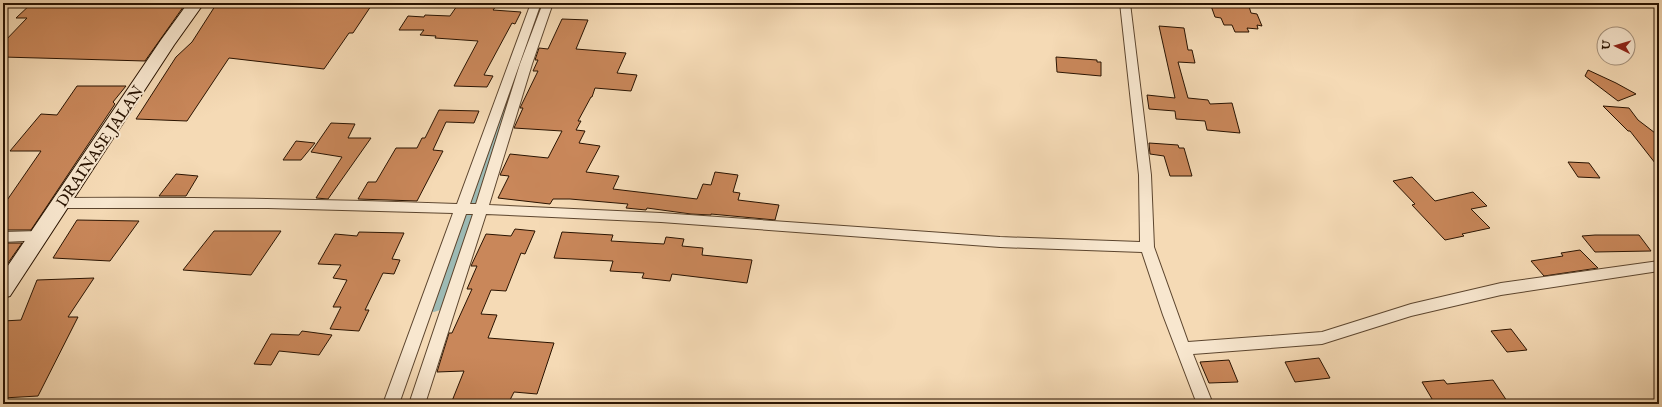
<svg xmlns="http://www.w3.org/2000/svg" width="1662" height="407" font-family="'IM FELL English',serif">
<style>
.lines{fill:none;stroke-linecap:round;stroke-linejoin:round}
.canal{fill:#9dbab4;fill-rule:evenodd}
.building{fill:#c9875a;stroke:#291301}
.street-casing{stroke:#5c452e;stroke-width:2}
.secondary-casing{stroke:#291301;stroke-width:2}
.street{fill:#f8e7cf;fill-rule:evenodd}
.secondary{fill:#f8e7cf;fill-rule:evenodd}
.labels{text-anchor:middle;stroke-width:4;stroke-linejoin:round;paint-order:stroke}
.street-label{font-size:16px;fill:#291301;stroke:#f8e7cf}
</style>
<rect width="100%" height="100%" fill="#f5dab5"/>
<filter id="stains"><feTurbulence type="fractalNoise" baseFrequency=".005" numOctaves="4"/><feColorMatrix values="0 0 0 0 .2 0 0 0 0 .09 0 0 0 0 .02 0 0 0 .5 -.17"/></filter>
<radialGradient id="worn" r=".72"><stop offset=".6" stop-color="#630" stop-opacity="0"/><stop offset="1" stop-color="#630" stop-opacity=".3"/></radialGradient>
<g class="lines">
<polygon class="canal" points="535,3 547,3 443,305 440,310 434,312 428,310 425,305"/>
</g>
<g class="building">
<polygon points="32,3 186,3 145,61 3,57 3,43 27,18 16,18"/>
<polygon points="217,3 373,3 353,33 349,33 324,69 229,58 187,121 136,119 176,57 192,42"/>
<polygon points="459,3 497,5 493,10 521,12 515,24 512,23 484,75 493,76 487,87 454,86 478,41 435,38 436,36 420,35 424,30 399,30 408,16 424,17 425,15 450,16"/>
<polygon points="1210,3 1248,3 1251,13 1257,14 1262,26 1257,25 1258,29 1247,28 1249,32 1235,32 1232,25 1224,25 1221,18 1215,17"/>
<polygon points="562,19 588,20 576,49 626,53 617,73 637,75 631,91 595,88 592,97 591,97 578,121 581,121 576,130 585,131 579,143 600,146 586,172 619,176 613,189 697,199 703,184 711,185 715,172 738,175 733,192 740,193 738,200 779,205 775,220 711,214 711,215 691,214 647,208 646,210 626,208 628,204 570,199 553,199 550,204 498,198 509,176 500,175 510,154 548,158 562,131 514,128 523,108 520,108 538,71 533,71 538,60 535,60 539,48 548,49"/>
<polygon points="1159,26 1184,28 1188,50 1192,50 1195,63 1178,62 1188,98 1208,100 1210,104 1232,103 1240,133 1207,130 1205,121 1176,119 1175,111 1149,109 1147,95 1175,98"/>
<polygon points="1056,57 1097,60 1097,62 1101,62 1101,76 1057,72"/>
<polygon points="1588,70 1616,83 1636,94 1618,101 1585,76"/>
<polygon points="77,86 126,86 113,102 115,104 31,230 3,230 3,206 41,151 10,151 41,114 57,115"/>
<polygon points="1603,106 1629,108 1638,120 1659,136 1659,168 1630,131 1628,131"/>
<polygon points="439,110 479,111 474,123 446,122 433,150 443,151 417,201 358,199 368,182 376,182 396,148 417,148 422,138 425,138"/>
<polygon points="331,123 355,124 348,138 371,138 328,199 316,198 342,157 311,152"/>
<polygon points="296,141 315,143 301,160 283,160"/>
<polygon points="1149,143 1178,145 1179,148 1184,148 1192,176 1170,176 1164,156 1150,154"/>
<polygon points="1568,162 1589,163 1600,178 1578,177"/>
<polygon points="176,174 198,176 186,196 159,196"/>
<polygon points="1412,177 1435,201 1473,192 1487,206 1471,209 1490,228 1462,234 1464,236 1445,240 1412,205 1415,204 1393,181"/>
<polygon points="77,220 139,221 110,261 53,258"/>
<polygon points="515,229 535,231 525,254 521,253 506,291 491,290 481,314 497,315 488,338 554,343 537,394 514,392 508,404 471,404 472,402 452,401 464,371 437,372 449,333 452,333 472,289 467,289 477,266 471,266 486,234 511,236"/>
<polygon points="214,231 281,231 251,275 183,270"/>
<polygon points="359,232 404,233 392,259 400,260 394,274 383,273 365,310 369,310 359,331 330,329 341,307 333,307 347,280 333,278 341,265 318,264 335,234 357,236"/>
<polygon points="562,232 613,235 611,241 664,244 666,237 684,239 682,246 703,248 702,255 752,260 747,283 672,274 670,281 642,278 644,273 610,271 613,261 554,258"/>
<polygon points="1595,235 1639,235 1651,251 1595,252 1582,236"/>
<polygon points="3,243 22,243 3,270"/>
<polygon points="1580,250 1598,268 1544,276 1531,261 1563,256 1561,253"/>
<polygon points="94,278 68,317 78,317 38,396 3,398 3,321 21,320 37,280"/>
<polygon points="1511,329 1527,350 1507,352 1491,331"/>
<polygon points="302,331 332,335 319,355 279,351 271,365 254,364 271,334 299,335"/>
<polygon points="1319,358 1330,378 1295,382 1285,362"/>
<polygon points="1229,360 1238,382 1209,383 1200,362"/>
<polygon points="1444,380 1447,384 1493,380 1509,404 1435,404 1422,382"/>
</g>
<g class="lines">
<defs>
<g id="street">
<path d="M531,3H541L470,204H476L520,64L543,3H553L532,64L489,205L661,213L1000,237L1140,242L1139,175L1120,3H1130L1151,175L1154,247L1188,342L1322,332L1411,304L1501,283L1659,261V271L1501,295L1411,316L1322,344L1193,354L1213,404H1197L1163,315L1142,252L1000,247L661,222L486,214L425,404H409L473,214H466L399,404H383L453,213L268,208H61L56,206L55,203L56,200L61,198C193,197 325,199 457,204Z"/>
<polygon points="39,231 44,232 46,236 44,240 3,242 3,232"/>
</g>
<polygon id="secondary" points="188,3 204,3 174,45 10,296 3,298 3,273 161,40"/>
</defs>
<use href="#street" class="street-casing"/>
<use href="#secondary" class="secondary-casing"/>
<use href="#street" class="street"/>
<use href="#secondary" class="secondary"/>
</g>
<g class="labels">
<g class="street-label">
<text transform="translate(99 146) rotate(-56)" y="6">DRAINASE JALAN</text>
</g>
</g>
<rect width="1662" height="407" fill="none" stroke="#f5dab5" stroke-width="16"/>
<rect x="4" y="4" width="1654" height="399" fill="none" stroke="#291301" stroke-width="2"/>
<rect x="8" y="8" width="1646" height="391" fill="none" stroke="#291301"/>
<g transform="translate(1616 46) rotate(275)"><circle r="19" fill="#f8e7cf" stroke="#a5927d"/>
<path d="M0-3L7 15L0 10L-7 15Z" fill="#8f2418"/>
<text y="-6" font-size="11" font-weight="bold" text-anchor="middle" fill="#291301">U</text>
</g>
<rect width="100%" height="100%" filter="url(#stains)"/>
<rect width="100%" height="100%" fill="url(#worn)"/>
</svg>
